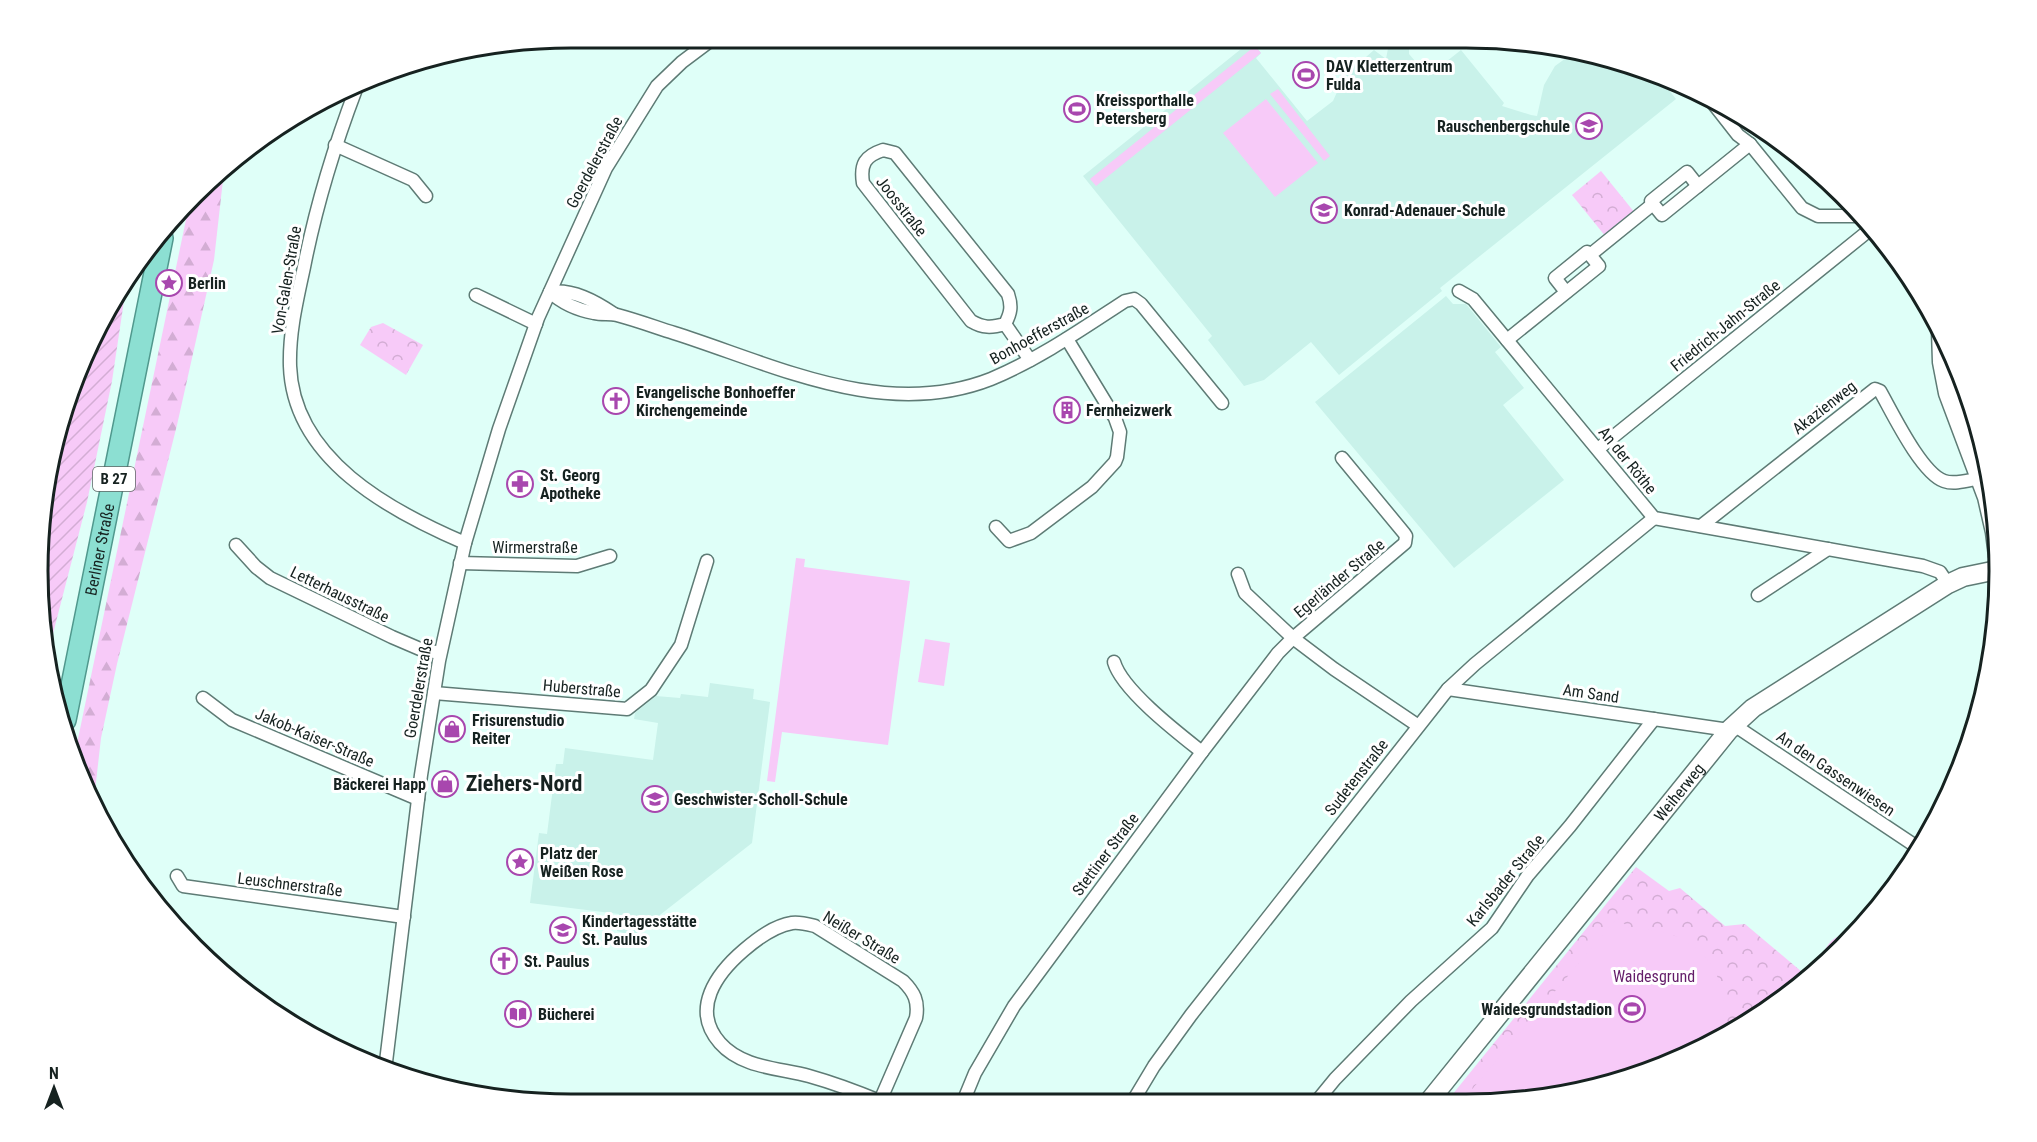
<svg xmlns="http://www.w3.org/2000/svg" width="2037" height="1142" font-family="'Roboto Condensed',sans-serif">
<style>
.built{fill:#c9f2ea}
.forest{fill:url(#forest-firs)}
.park{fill:url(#park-crowns)}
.garden{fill:url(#garden-furrows)}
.pitch{fill:#f7caf8}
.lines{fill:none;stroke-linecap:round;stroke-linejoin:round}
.minor-casing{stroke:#5e7b75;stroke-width:15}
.secondary-casing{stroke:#5e7b75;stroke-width:21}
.trunk-casing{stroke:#50988d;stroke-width:24}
.minor{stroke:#fff;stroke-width:12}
.secondary{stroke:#fff;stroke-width:18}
.trunk{stroke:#8cdfd2;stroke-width:21}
.labels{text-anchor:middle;stroke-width:6;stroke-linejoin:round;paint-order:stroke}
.shield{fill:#fff;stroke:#5c6463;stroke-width:1.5}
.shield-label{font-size:15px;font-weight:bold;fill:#162220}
.poi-label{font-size:16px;font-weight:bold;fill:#162220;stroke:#fff;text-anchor:start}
.street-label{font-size:16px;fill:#162220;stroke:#fff}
.park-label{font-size:16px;fill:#641d69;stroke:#fff}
.district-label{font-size:22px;font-weight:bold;fill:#162220;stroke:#fff}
.rim{fill:none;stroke:#162220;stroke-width:3}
</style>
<defs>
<pattern id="forest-firs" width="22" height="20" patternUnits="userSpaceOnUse" patternTransform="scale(1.5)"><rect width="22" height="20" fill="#f7caf8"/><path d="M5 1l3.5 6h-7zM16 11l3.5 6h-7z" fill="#d3add4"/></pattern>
<pattern id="park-crowns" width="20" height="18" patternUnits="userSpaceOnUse" patternTransform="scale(1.5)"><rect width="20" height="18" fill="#f7caf8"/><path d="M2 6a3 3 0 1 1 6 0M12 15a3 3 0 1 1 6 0" fill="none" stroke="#d3add4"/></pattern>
<pattern id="garden-furrows" width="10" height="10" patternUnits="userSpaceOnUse" patternTransform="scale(1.5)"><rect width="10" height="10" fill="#f7caf8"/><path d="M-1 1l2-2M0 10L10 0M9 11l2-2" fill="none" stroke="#d3add4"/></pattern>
</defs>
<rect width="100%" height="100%" fill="#dffff8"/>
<g class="built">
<polygon points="1390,38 1409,39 1409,54 1428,76 1461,50 1504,103 1502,106 1531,115 1537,116 1544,85 1555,66 1573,53 1637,66 1657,75 1676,99 1440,288 1442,291 1339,375 1311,342 1264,380 1244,386 1208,340 1212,336 1083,176 1251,41 1261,53 1256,58 1307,121 1333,101 1342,81 1340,75 1355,63 1358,64 1374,50 1386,59"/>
<polygon points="1446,296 1453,304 1466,304 1501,347 1495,352 1524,388 1503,405 1564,480 1454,568 1315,402"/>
<polygon points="710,683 754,689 753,699 770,702 752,843 633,936 617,931 619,914 530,903 539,833 547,834 556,764 563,764 565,748 653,760 658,723 634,719 635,713 656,696 680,698 681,694 708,697"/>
</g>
<polygon class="forest" points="224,171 214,260 177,425 117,664 101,738 94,800 78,775 74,758 188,210"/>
<g class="park">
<polygon points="1601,171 1635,213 1606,237 1572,195"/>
<polygon points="383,323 423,345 406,375 360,345 371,327"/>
<polygon points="1636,867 1669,891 1680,888 1725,926 1745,924 1808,977 1762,1015 1638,1076 1535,1100 1448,1100"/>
<path d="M1844,935L1849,938L1853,936L1843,948L1816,971C1822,956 1827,937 1844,935Z"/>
</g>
<polygon class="garden" points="128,274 112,381 87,502 49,649 39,606 56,433"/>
<g class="pitch">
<polygon points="1255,46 1261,53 1096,186 1090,179"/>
<polygon points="1278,89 1330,156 1324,161 1270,94"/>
<polygon points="1266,99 1318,163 1275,197 1223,133"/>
<polygon points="796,558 805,559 804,567 910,581 888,745 782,732 775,782 767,781"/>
<polygon points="925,639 950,643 944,686 918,682"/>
<path d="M1617,918L1632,930C1693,924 1738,975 1720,1035L1638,1076L1535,1100H1463Z"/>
<polygon points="1775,987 1785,996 1762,1015 1745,1023"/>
</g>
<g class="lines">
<defs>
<g id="minor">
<path d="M356,89C334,147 316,206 304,267C297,300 289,332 290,366C293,459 390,511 465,543"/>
<polyline points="1709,98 1738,135 1750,144 1802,208 1818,216 1861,216"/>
<polyline points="335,145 413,180 426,196"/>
<path d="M883,150L895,153L1008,294C1012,306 1011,313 1005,324C991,328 983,328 971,321L863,183C860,164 865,156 883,150Z"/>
<polyline points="1653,204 1651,201 1687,172 1698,186"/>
<polyline points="1459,291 1473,299 1654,518 1923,566 1940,572 1948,584"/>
<path d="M550,292C562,303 578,310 594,313C602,315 610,313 617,315C636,320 655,327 674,333C775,365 884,421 991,379C1039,359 1082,329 1125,301L1134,299L1141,304L1222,403"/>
<path d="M550,292C573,289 595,301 614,314"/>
<polyline points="1566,292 1555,278 1587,252 1590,255"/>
<polyline points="476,295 536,324"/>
<polyline points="1005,324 1030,360"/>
<polyline points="1507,340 1599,266 1590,255 1653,204 1662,215 1750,144"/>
<polyline points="1598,449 1872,228"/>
<path d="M1701,526L1875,389L1880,391C1892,412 1921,473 1944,481C1955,485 1969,480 1981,478"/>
<polyline points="996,527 1009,541 1031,533 1092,487 1115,462 1117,457 1120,432 1115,418 1067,339"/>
<polyline points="236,545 256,567 270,578 392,637 420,649 440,653"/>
<polyline points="460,563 577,566 610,556"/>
<polyline points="1238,574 1245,593 1293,638 1334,669 1417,725"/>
<polyline points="1758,595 1828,549"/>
<path d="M1114,662C1122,690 1178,733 1202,752"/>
<polyline points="1448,689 1729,730"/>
<polyline points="434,693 627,709 651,690 681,645 707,561"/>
<polyline points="203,698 232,720 418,799"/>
<polyline points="1734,725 1920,849"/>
<polyline points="177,876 183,886 404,917"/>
<polyline points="385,1070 421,775 439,661 465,543 499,429 538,318 606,168 657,86 682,62 714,38"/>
<path d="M880,1101L916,1018C919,1001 914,992 903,981L815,926C807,924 800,922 792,923C774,926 758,938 744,950C717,973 690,1009 720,1043C742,1068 779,1068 809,1076C834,1083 858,1092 882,1102"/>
<polyline points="1133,1101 1154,1066 1191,1015 1448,689 1475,664 1654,518"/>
<polyline points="1317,1101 1335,1079 1411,1001 1492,928 1528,875 1570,826 1654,719"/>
<polyline points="963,1102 975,1073 1014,1006 1202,752 1278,653 1293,638 1405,543 1406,536 1404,533 1342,458"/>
</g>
<g id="secondary">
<polyline points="1941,330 1942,362 1948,393 1987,497 1995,532 1998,556"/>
<path id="s1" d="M1430,1100L1729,730L1753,708L1948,584L1963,577L1997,570"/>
</g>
<g id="trunk">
<path id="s2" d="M65,720L162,238"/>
</g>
</defs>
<use href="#minor" class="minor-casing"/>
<use href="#secondary" class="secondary-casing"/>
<use href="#trunk" class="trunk-casing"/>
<use href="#minor" class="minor"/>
<use href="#secondary" class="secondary"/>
<use href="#trunk" class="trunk"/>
</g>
<defs>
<symbol id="stadium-ring" viewBox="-11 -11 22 22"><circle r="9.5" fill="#fff" stroke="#a847ae" stroke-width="1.5"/><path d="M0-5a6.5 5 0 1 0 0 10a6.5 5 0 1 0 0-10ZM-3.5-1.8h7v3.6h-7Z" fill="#a847ae"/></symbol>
<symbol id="school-ring" viewBox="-11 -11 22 22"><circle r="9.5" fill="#fff" stroke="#a847ae" stroke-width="1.5"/><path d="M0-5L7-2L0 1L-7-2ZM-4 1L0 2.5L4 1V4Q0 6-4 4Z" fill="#a847ae"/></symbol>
<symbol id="sight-ring" viewBox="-11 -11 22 22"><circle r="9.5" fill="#fff" stroke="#a847ae" stroke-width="1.5"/><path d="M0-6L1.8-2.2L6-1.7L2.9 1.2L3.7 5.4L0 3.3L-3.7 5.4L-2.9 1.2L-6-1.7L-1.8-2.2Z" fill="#a847ae"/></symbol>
<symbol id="church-ring" viewBox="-11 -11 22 22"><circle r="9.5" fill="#fff" stroke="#a847ae" stroke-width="1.5"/><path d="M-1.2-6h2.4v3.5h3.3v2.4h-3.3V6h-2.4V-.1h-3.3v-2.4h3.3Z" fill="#a847ae"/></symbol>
<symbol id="building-ring" viewBox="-11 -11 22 22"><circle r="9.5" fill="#fff" stroke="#a847ae" stroke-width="1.5"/><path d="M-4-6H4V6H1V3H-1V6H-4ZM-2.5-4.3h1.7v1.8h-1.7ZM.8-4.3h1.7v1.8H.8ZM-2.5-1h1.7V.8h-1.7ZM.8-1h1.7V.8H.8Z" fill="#a847ae"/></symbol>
<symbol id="pharmacy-ring" viewBox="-11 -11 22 22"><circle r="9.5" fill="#fff" stroke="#a847ae" stroke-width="1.5"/><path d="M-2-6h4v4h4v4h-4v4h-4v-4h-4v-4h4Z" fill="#a847ae"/></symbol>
<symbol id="shop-ring" viewBox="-11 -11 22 22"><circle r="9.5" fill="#fff" stroke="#a847ae" stroke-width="1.5"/><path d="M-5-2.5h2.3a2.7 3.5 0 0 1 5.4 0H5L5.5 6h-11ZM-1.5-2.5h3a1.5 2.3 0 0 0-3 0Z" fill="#a847ae"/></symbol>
<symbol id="library-ring" viewBox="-11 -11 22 22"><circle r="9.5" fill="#fff" stroke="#a847ae" stroke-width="1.5"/><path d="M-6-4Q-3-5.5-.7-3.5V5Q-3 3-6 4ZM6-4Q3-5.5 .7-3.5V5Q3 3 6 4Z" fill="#a847ae"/></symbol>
</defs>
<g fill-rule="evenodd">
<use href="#stadium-ring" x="1291" y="60" width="30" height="30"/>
<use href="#stadium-ring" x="1062" y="94" width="30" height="30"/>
<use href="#school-ring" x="1574" y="111" width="30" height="30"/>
<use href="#school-ring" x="1309" y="195" width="30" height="30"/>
<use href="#sight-ring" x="154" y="268" width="30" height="30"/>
<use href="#church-ring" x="601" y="386" width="30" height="30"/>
<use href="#building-ring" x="1052" y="395" width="30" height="30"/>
<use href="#pharmacy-ring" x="505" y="469" width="30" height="30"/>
<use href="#shop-ring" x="437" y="714" width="30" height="30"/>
<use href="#shop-ring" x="430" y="769" width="30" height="30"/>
<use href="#school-ring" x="640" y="784" width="30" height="30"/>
<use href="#sight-ring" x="505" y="847" width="30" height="30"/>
<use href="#school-ring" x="548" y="915" width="30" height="30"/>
<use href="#church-ring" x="489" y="946" width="30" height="30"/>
<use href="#stadium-ring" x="1617" y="994" width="30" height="30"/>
<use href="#library-ring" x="503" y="999" width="30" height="30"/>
</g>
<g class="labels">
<rect class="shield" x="93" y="467" width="42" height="24" rx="4.5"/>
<g class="shield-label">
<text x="114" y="484">B 27</text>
</g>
<g class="poi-label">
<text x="1326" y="72">DAV Kletterzentrum<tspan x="1326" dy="18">Fulda</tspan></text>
<text x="1096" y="106">Kreissporthalle<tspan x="1096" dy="18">Petersberg</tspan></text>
<text x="1570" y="132" text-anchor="end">Rauschenbergschule</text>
<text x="1344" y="216">Konrad-Adenauer-Schule</text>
<text x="188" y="289">Berlin</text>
<text x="636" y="398">Evangelische Bonhoeffer<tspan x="636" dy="18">Kirchengemeinde</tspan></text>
<text x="1086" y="416">Fernheizwerk</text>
<text x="540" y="481">St. Georg<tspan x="540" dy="18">Apotheke</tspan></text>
<text x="472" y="726">Frisurenstudio<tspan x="472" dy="18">Reiter</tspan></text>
<text x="426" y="790" text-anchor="end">Bäckerei Happ</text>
<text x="674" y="805">Geschwister-Scholl-Schule</text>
<text x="540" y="859">Platz der<tspan x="540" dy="18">Weißen Rose</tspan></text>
<text x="582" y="927">Kindertagesstätte<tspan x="582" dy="18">St. Paulus</tspan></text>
<text x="524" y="967">St. Paulus</text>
<text x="1612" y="1015" text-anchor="end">Waidesgrundstadion</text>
<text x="538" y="1020">Bücherei</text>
</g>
<g class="street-label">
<text transform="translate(594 162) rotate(-62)" y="6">Goerdelerstraße</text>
<text transform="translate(902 206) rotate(52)" y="6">Joosstraße</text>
<text transform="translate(286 280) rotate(-80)" y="6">Von-Galen-Straße</text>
<text transform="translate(1725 325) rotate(-39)" y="6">Friedrich-Jahn-Straße</text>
<text transform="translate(1039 333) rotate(-29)" y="6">Bonhoefferstraße</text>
<text transform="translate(1824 407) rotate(-38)" y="6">Akazienweg</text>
<text transform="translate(1628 460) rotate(51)" y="6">An der Röthe</text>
<text x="535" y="553">Wirmerstraße</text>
<text dy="6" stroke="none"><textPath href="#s2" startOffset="174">Berliner Straße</textPath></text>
<text transform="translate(1339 578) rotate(-40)" y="6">Egerländer Straße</text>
<text transform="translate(340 594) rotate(26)" y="6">Letterhausstraße</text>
<text transform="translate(418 688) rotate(-80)" y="6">Goerdelerstraße</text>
<text transform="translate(582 688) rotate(5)" y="6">Huberstraße</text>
<text transform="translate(1591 693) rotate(8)" y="6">Am Sand</text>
<text transform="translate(315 737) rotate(23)" y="6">Jakob-Kaiser-Straße</text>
<text transform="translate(1836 773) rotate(34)" y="6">An den Gassenwiesen</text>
<text transform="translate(1356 777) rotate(-52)" y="6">Sudetenstraße</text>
<text dy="6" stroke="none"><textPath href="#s1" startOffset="396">Weiherweg</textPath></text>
<text transform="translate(1105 854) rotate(-53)" y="6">Stettiner Straße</text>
<text transform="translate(1505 880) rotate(-51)" y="6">Karlsbader Straße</text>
<text transform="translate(290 884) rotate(7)" y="6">Leuschnerstraße</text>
<text transform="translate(862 937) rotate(31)" y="6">Neißer Straße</text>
</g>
<g class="park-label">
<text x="1654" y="982">Waidesgrund</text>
</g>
<g class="district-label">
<text x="524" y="791">Ziehers-Nord</text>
</g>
</g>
<path d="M0 0H2037V1142H0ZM571 48H1466A523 523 0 0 1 1989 571V571A523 523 0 0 1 1466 1094H571A523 523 0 0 1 48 571V571A523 523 0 0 1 571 48Z" fill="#fff" fill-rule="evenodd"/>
<path class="rim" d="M571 48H1466A523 523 0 0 1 1989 571V571A523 523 0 0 1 1466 1094H571A523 523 0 0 1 48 571V571A523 523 0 0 1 571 48Z"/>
<g transform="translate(54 1088)" stroke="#ffffff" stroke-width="4.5" paint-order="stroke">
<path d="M0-4.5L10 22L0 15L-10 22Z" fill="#162220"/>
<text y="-9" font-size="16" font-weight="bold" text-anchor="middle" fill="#162220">N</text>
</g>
</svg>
